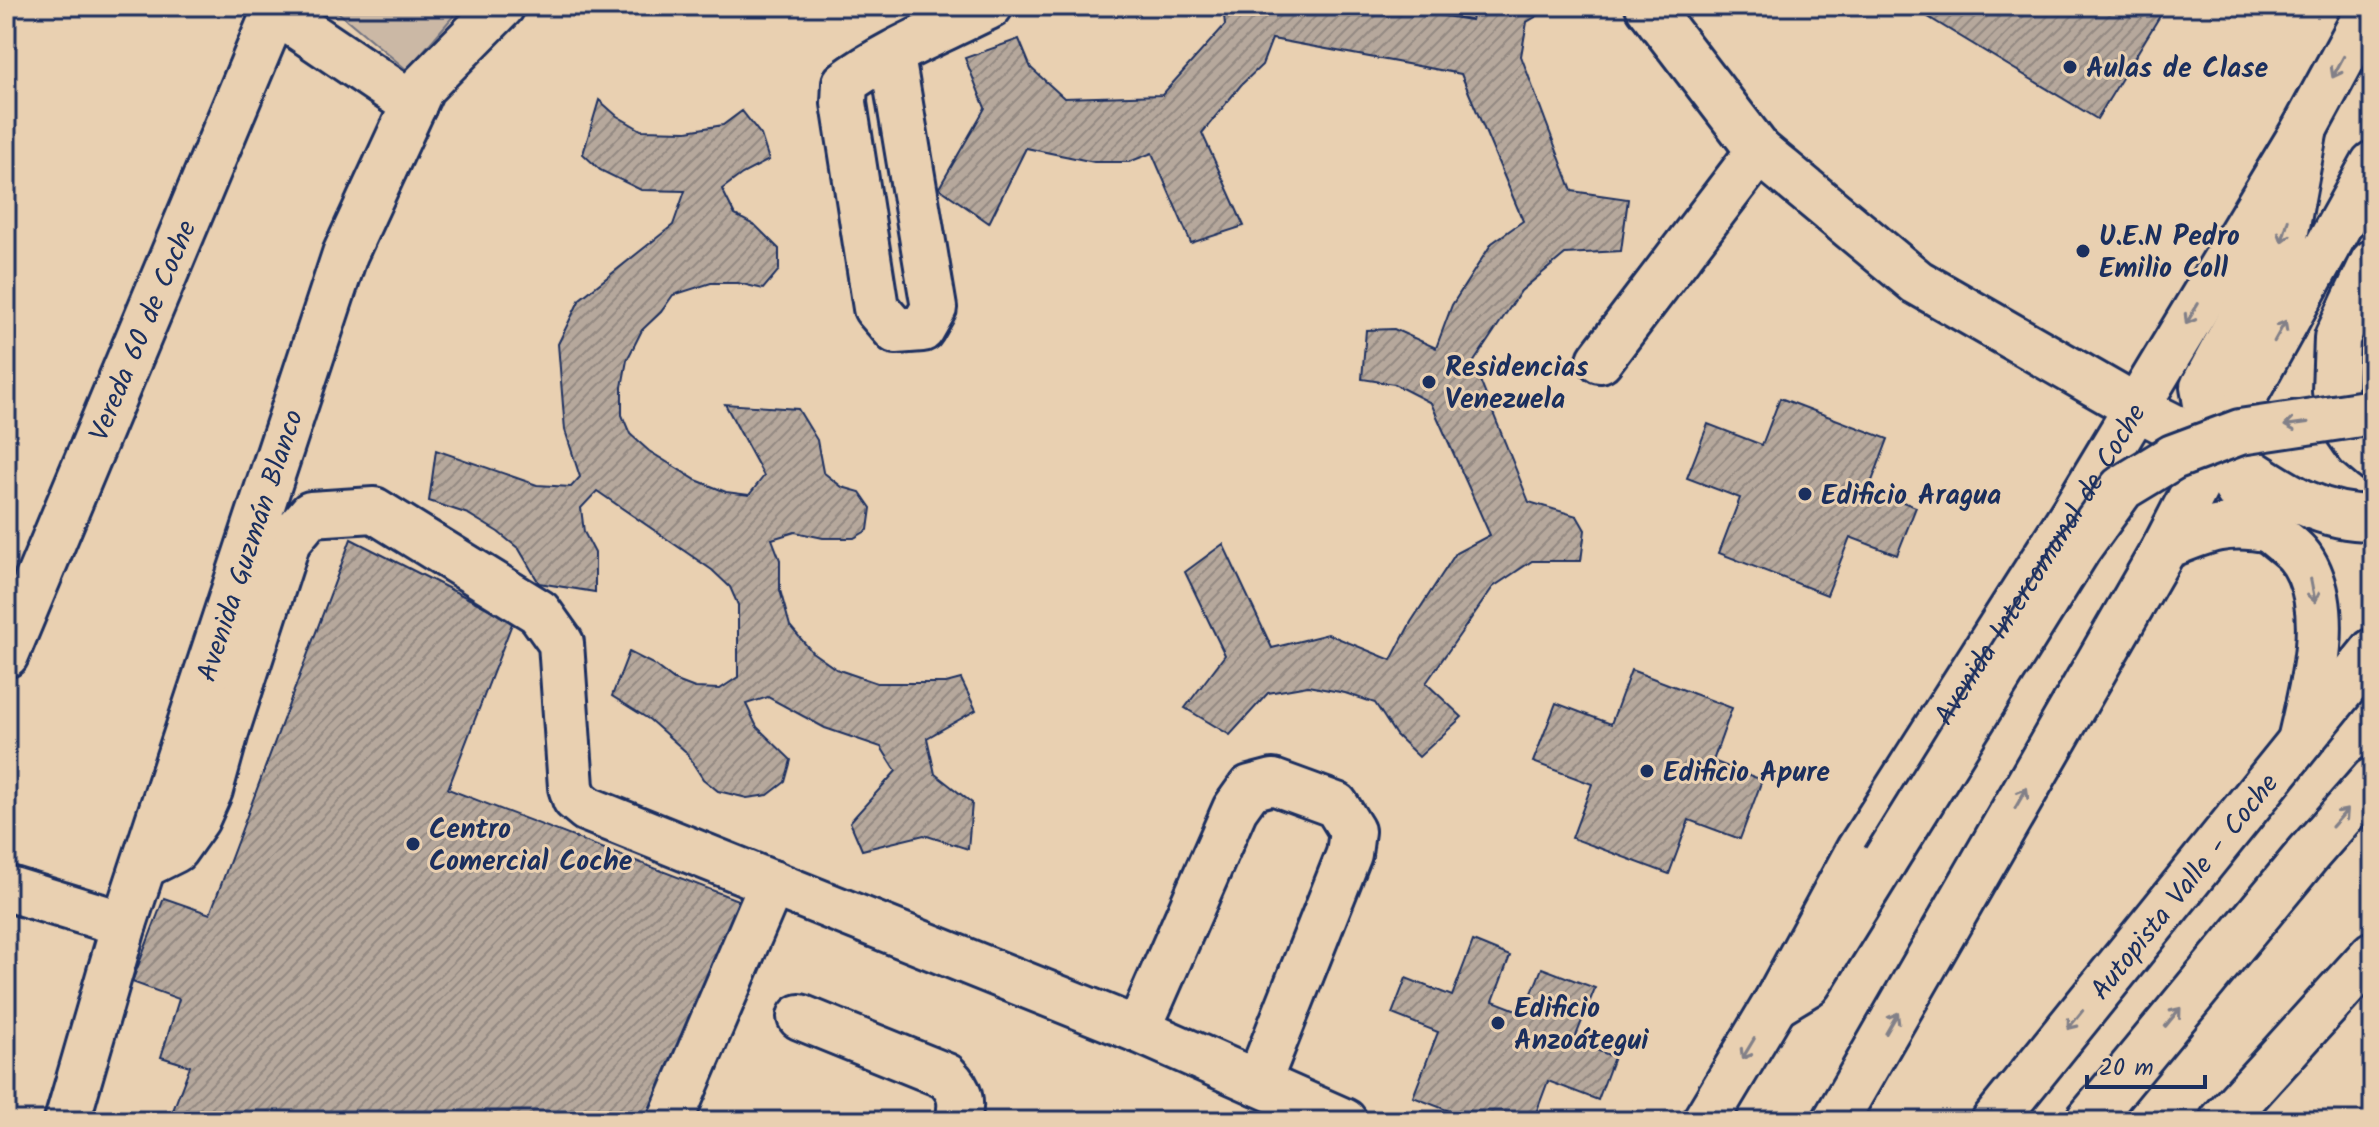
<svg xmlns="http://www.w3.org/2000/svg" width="2379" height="1127" font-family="Kalam,sans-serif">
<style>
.green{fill:#cbb8a5;stroke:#737482;stroke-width:2}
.building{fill:url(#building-hatch);stroke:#1b2f5e;stroke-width:2}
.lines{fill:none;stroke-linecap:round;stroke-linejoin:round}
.minor-casing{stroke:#1b2f5e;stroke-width:50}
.major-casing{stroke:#1b2f5e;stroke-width:50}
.highway-casing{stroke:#1b2f5e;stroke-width:50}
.minor{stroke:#e9d0b1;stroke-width:44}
.major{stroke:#e9d0b1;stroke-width:44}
.highway{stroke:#e9d0b1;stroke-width:44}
.highway-bridge-casing{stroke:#1b2f5e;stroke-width:50;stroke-linecap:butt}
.highway-bridge{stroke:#e9d0b1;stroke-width:44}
.oneway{stroke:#828088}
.poi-dot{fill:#1b2f5e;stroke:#e9d0b1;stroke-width:3}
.labels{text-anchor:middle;stroke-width:6;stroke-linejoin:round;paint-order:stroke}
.poi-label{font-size:28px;font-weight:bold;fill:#1b2f5e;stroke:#e9d0b1;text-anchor:start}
.street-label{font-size:28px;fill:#1b2f5e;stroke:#e9d0b1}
</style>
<defs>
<pattern id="building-hatch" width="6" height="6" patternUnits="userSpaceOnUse" patternTransform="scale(2)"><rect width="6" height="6" fill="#b6a89c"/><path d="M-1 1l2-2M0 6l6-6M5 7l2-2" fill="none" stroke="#938982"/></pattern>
</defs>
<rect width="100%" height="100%" fill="#e9d0b1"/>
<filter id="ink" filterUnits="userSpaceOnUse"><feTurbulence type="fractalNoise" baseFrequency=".0125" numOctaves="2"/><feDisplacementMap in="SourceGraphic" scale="16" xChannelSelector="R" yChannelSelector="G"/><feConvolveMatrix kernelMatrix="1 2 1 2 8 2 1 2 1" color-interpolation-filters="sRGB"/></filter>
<g filter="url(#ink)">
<polygon class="green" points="340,6 462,6 407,70 339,13"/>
<g class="building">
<polygon points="1223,6 1382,6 1471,20 1475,6 1545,6 1549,9 1527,22 1521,56 1572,191 1628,199 1621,251 1565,254 1521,291 1473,363 1529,502 1577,516 1585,530 1581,561 1532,561 1493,587 1426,683 1462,717 1419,757 1396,735 1375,703 1345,693 1308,686 1268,693 1230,735 1185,708 1225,655 1185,572 1223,544 1272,648 1328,634 1391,660 1411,622 1456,553 1490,535 1431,403 1394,384 1362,379 1366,330 1394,329 1436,348 1452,305 1492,243 1523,221 1461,74 1272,39 1262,65 1241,85 1202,133 1244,226 1191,243 1152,153 1129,162 1094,162 1026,148 989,223 939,188 985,108 965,58 1019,39 1031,68 1064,98 1162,95 1225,25"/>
<polygon points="1910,6 2077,6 2091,14 2096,6 2166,6 2097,119"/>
<polygon points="599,100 617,116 641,130 687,131 723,125 742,111 761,135 769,160 742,174 722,189 735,215 756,226 779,249 779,270 763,289 738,283 711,283 673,295 661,312 642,330 627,360 622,387 622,415 630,434 649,451 696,480 726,492 749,495 764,476 725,404 798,409 817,440 823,472 842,487 860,492 871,508 868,530 854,538 823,538 795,532 772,539 780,560 780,590 790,626 812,652 836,669 877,683 946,683 961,679 976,710 927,738 935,774 972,803 968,849 924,835 862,850 850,822 896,771 881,747 825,728 768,697 746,704 757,727 791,760 785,782 768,795 747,798 718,791 703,779 685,751 650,720 612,696 629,652 653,664 674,680 695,688 720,689 738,677 738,605 730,587 712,570 597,491 581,508 584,532 595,553 595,592 539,583 519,549 498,532 468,514 429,501 436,450 537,485 571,487 580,477 565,430 558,344 580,299 673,225 685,191 641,190 600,170 583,154"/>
<polygon points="1780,398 1888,439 1869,489 1916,507 1897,555 1850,537 1827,595 1719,553 1740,498 1687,478 1708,424 1762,445"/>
<polygon points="351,539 513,621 448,789 743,902 659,1121 169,1121 190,1066 161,1057 179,999 132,982 164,898 210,914"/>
<polygon points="1631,670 1732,708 1713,761 1762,780 1740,839 1689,820 1669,874 1572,838 1592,784 1533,762 1556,703 1611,724"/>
<polygon points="1473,941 1510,956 1493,1001 1524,1013 1542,968 1595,988 1574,1041 1614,1057 1598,1100 1548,1081 1533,1121 1475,1121 1413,1097 1438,1032 1392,1014 1406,978 1452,996"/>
</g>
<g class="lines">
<defs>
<g id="minor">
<polyline points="1648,6 1759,151 1917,282 2135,407 2216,448"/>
<polyline points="275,11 414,105"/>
<path d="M892,56L934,308L922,329L896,331L876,308L844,103L845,83C886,52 943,30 990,6"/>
<polyline points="1600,360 1759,151"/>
<path id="s1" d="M6,655L277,6"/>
<polyline points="145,865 175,850 197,819 210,790 226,732 288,541 311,514 374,510 539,612 561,643 571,787 575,799 587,809 1138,1030 1344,1121"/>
<polyline points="6,888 124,924"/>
<path d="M800,1017L946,1076C960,1090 963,1101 958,1121"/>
<polyline points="1138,1030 1235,809 1250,788 1273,782 1336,805 1352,831 1349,854 1258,1083"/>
<path id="s2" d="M67,1121L124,924L345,254L422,87L502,6"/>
<polyline points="670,1121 772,883"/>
<polyline points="2222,1121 2373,954"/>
</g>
<g id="major">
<path id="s3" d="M1705,1121L1775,1004L1858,851L2073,513L2305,128L2371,6"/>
<polyline points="1835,1121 2165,547 2216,448 2373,164"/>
</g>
<g id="highway">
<polyline points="2373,262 2337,338 2335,391 2343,424 2359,447 2373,459"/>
<path d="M2224,454C2274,486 2311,518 2373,518"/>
<path d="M2165,547C2206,530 2226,521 2270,530"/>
<path d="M2300,741C2311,691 2331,624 2309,573C2298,548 2286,546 2269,529C2249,509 2225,474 2215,447C2209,429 2207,407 2203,387L2285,237L2305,128"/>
<polyline points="1775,1004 1808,984 1885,860"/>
<path id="s4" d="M1994,1121L2373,651"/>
<polyline points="2088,1121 2309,853 2373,780"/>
</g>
</defs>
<use href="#minor" class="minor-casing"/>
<use href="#major" class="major-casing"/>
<use href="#highway" class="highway-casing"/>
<use href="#minor" class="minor"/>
<use href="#major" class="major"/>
<use href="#highway" class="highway"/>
<defs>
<polyline id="highway-bridge" points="1885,860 2080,546 2122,488 2173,457 2240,432 2373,412"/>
</defs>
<use href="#highway-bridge" class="highway-bridge-casing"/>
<use href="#highway-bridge" class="highway-bridge"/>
</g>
<defs><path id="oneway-shaft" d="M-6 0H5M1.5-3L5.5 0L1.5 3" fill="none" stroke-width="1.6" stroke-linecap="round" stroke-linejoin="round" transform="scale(2)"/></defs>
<g class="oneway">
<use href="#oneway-shaft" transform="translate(2338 67) rotate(118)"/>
<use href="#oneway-shaft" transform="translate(2285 231) rotate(106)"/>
<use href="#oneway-shaft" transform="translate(2192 314) rotate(121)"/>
<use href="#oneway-shaft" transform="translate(2280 331) rotate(-61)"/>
<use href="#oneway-shaft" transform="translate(2296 424) rotate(172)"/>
<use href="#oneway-shaft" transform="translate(2313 591) rotate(79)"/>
<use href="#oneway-shaft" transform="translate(2021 798) rotate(-60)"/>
<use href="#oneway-shaft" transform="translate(2340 818) rotate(-48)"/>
<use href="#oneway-shaft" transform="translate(2173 1017) rotate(-51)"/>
<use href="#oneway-shaft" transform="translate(2075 1020) rotate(129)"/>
<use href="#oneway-shaft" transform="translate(1892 1023) rotate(-60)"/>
<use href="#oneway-shaft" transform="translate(1748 1049) rotate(121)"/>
</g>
</g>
<g class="poi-dot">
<circle cx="2070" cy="67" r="8"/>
<circle cx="2083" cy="251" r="8"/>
<circle cx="1429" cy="382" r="8"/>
<circle cx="1805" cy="494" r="8"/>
<circle cx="1647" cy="771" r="8"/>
<circle cx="413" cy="844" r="8"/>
<circle cx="1498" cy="1023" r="8"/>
</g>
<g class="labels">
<g class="poi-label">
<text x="2086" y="77">Aulas de Clase</text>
<text x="2099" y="245">U.E.N Pedro<tspan x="2099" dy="32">Emilio Coll</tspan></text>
<text x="1445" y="376">Residencias<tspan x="1445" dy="32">Venezuela</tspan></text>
<text x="1821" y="504">Edificio Aragua</text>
<text x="1663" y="781">Edificio Apure</text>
<text x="429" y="838">Centro<tspan x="429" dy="32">Comercial Coche</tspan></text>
<text x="1514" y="1017">Edificio<tspan x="1514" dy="32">Anzoátegui</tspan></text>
</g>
<g class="street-label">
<text dy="10" stroke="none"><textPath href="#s1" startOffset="352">Vereda 60 de Coche</textPath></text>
<text dy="10" stroke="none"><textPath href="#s2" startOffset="604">Avenida Guzmán Blanco</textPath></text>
<text dy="10" stroke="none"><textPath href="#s3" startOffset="650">Avenida Intercomunal de Coche</textPath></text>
<text dy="10" stroke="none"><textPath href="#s4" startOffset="302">Autopista Valle - Coche</textPath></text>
</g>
</g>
<rect width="2379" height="1127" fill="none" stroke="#e9d0b1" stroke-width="32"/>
<rect x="16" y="16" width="2347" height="1095" fill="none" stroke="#1b2f5e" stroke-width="3" filter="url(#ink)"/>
<path d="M2087 1075v12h118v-12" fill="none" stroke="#1b2f5e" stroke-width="4"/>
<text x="2099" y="1075" font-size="24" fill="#1b2f5e" stroke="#e9d0b1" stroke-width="6" paint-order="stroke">20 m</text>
</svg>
